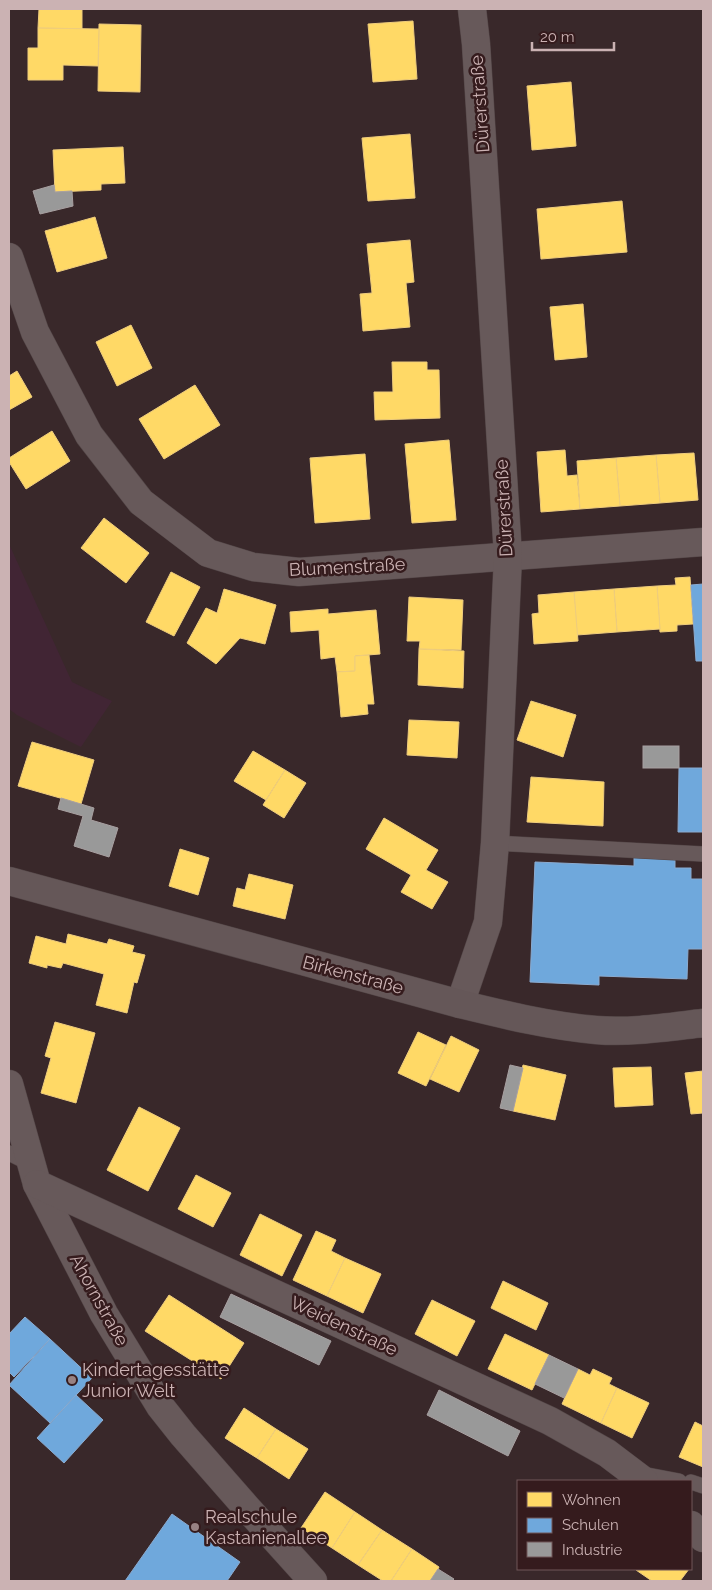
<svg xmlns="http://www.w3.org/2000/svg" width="712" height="1590" font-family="Raleway,sans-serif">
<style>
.green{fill:#412534}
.homes{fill:#ffd966;stroke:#efcd7d}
.schools{fill:#6fa8dc;stroke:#8babd0}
.industry{fill:#999;stroke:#a8a0a1}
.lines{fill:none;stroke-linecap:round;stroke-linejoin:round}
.lane-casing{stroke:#524546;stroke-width:16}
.street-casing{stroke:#524546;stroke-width:29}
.secondary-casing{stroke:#524546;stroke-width:29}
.lane{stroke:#67595a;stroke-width:15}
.street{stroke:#67595a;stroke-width:28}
.secondary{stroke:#655758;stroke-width:28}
.poi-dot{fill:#988283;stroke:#351b1d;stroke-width:2}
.labels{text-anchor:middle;stroke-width:5;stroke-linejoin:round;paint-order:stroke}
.street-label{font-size:18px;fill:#cbb2b3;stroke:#351b1d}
.poi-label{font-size:18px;fill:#cbb2b3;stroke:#351b1d;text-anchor:start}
</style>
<rect width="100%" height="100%" fill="#39282a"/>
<polygon class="green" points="9,544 72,682 112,701 81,747 17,715 9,709"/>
<g class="homes">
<polygon points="39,9 82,9 82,29 38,28"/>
<polygon points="413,21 417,79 373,82 368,24"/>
<polygon points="99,24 141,25 140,92 98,91"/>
<polygon points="38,28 99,29 98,66 63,65 63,80 28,80 28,48 38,48"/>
<polygon points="571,82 576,146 532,150 527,86"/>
<polygon points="410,134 415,198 368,201 362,138"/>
<polygon points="123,147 125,183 101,184 101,190 55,192 53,150"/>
<polygon points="622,201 627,252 541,259 537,209"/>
<polygon points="95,217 107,258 57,272 45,231"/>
<polygon points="410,240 414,282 406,283 410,327 363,331 360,294 372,293 367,244"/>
<polygon points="583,304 587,357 555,360 550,307"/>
<polygon points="131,325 152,368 117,386 96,342"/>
<polygon points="392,362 427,362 427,370 439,370 440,418 375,420 374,392 393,392"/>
<polygon points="17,371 32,397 9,410 9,376"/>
<polygon points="195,385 220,425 164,459 139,419"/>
<polygon points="52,431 70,461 26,489 9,462 9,458"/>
<polygon points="449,440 456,520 412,523 405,444"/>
<polygon points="565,450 567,476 577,475 580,509 541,512 537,452"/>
<polygon points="694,453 698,500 660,503 656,455"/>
<polygon points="365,454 370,519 315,523 310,458"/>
<polygon points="656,455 660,503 620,506 616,458"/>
<polygon points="616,458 620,506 580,509 577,461"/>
<polygon points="104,518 149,553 126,583 81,548"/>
<polygon points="171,572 200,587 174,636 146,622"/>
<polygon points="690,577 693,624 677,625 677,631 660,632 657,586 676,585 675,578"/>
<polygon points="657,586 660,629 617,632 614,589"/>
<polygon points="224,589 276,605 265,644 240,638 216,664 187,643 206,608 217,613"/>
<polygon points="614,589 617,632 577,635 574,592"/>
<polygon points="574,592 578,641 534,644 532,614 539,613 538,595"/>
<polygon points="409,597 463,600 461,650 419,649 420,641 407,641"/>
<polygon points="328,609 328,614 376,610 380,654 355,656 355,671 337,672 335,657 321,659 319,630 291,632 290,612"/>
<polygon points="419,649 464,651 463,688 418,685"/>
<polygon points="369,655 374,704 367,704 368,714 341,717 337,672 355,671 355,656"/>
<polygon points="531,701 576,715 563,757 517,740"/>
<polygon points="409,720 459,722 457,758 407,755"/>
<polygon points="32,742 94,760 81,804 18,786"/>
<polygon points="253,751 285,770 266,800 234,781"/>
<polygon points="285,770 306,783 284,818 263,805"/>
<polygon points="531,777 604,782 603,826 527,822"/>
<polygon points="384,818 438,850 426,870 448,882 432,909 401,892 411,875 366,849"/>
<polygon points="180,849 209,858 198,895 169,886"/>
<polygon points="249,874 293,885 285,919 233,906 237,888 245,890"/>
<polygon points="68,934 107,944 109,939 134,946 132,952 145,955 137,983 134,982 127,1013 96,1005 104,974 63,963 61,968 47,965 47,968 29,963 36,936 66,944"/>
<polygon points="55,1022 95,1033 76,1103 41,1093 51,1058 45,1056"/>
<polygon points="418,1032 446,1045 426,1086 398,1073"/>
<polygon points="451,1036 479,1050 459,1092 430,1079"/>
<polygon points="523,1065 566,1075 555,1120 513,1111"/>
<polygon points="651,1067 653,1105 615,1107 613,1068"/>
<polygon points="703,1071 703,1113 691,1114 685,1073"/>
<polygon points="139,1107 180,1128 148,1191 107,1170"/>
<polygon points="196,1175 231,1193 213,1227 178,1209"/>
<polygon points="260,1214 302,1235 282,1276 240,1255"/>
<polygon points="316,1231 336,1240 331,1251 345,1258 327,1296 293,1280"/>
<polygon points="345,1258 381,1274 363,1313 327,1296"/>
<polygon points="503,1281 548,1303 536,1330 491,1308"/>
<polygon points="169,1295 244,1343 221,1379 145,1331"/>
<polygon points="432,1300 475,1321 457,1356 415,1334"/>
<polygon points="505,1334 549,1355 532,1390 488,1369"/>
<polygon points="578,1369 590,1375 593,1369 612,1378 609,1384 617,1388 601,1423 562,1404"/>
<polygon points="617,1388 649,1403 632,1438 601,1423"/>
<polygon points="244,1408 276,1429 257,1458 225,1438"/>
<polygon points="695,1422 703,1426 703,1467 679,1457"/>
<polygon points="276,1429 308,1449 289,1479 257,1458"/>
<polygon points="325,1492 355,1512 332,1548 301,1528"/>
<polygon points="355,1512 382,1530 358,1565 332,1548"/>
<polygon points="382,1530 412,1549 391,1581 383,1581 358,1565"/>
<polygon points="412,1549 439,1567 438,1569 430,1581 391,1581"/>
<polygon points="637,1569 689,1569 680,1581 652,1581 636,1570"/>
</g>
<g class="schools">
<polygon points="703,584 703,661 696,661 691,585"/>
<polygon points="679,768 703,768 703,832 678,832"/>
<polygon points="634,856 675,858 675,868 691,868 691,879 703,879 703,949 688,949 687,979 599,976 599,985 530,982 535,862 634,866"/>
<polygon points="25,1317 50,1339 14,1377 9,1372 9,1334"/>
<polygon points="50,1339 92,1378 50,1423 9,1385"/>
<polygon points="76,1395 103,1420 64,1463 37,1438"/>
<polygon points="172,1514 240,1562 227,1581 125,1581"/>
</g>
<g class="industry">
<polygon points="54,185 55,192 72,191 73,206 40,214 33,191"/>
<rect x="643" y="746" width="36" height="22"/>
<polygon points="61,798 94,808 91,820 118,828 109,857 74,846 83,816 58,809"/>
<polygon points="510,1065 523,1068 513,1111 500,1108"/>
<polygon points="231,1294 331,1341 319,1365 220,1317"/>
<polygon points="549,1355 578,1369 564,1398 535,1384"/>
<polygon points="439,1390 520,1431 508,1456 427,1415"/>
<polygon points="438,1569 454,1579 452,1581 430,1581"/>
</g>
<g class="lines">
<defs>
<g id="lane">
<polyline points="495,843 703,854"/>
<polyline points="9,1153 31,1164"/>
<polyline points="637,1473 679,1481"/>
<polyline points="691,1482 703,1486"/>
</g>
<g id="street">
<polyline points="9,257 35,332 89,435 141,502 208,553 253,567 299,572 703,542"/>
<polyline points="460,1004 488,922 495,843 508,556 476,44 472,9"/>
<polyline points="9,1084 37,1184 104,1314 160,1406 183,1435 247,1508 313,1581"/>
<polyline points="37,1184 550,1421 607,1453 644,1481"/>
<polyline points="691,1525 703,1538"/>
</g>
<path id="secondary" d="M9,881L460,1004C505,1015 550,1026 596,1030C631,1033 668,1027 703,1023"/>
</defs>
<use href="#lane" class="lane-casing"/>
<use href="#street" class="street-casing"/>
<use href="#secondary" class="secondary-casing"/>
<use href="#lane" class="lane"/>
<use href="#street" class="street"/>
<use href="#secondary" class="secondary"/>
</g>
<g class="poi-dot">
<circle cx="72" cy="1380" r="5"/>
<circle cx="195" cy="1527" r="5"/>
</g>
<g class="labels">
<g class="street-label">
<text transform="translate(480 104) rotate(-94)" y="6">Dürerstraße</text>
<text transform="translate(504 508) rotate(-93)" y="6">Dürerstraße</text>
<text transform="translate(347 567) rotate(-3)" y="6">Blumenstraße</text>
<text transform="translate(353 975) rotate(15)" y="6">Birkenstraße</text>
<text transform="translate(99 1300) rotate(61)" y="6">Ahornstraße</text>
<text transform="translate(344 1326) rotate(25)" y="6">Weidenstraße</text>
</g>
<g class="poi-label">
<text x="82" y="1376">Kindertagesstätte<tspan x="82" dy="21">Junior Welt</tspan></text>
<text x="205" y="1523">Realschule<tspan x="205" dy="21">Kastanienallee</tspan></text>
</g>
</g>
<rect width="712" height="1590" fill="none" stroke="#cbb2b3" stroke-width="20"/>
<rect x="517" y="1480" width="175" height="90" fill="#351b1d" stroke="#715759"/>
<rect x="527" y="1492" width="25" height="15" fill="#ffd966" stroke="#715759"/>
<text x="562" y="1505" font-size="15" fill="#cbb2b3">Wohnen</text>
<rect x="527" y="1518" width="25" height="15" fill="#6fa8dc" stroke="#715759"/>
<text x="562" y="1530" font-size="15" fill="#cbb2b3">Schulen</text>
<rect x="527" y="1542" width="25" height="15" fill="#999999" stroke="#715759"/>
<text x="562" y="1555" font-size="15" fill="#cbb2b3">Industrie</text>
<path d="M532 42v8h82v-8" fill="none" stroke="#cbb2b3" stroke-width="2.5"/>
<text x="540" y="42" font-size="15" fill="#cbb2b3" stroke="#351b1d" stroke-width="4" paint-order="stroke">20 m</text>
</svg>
